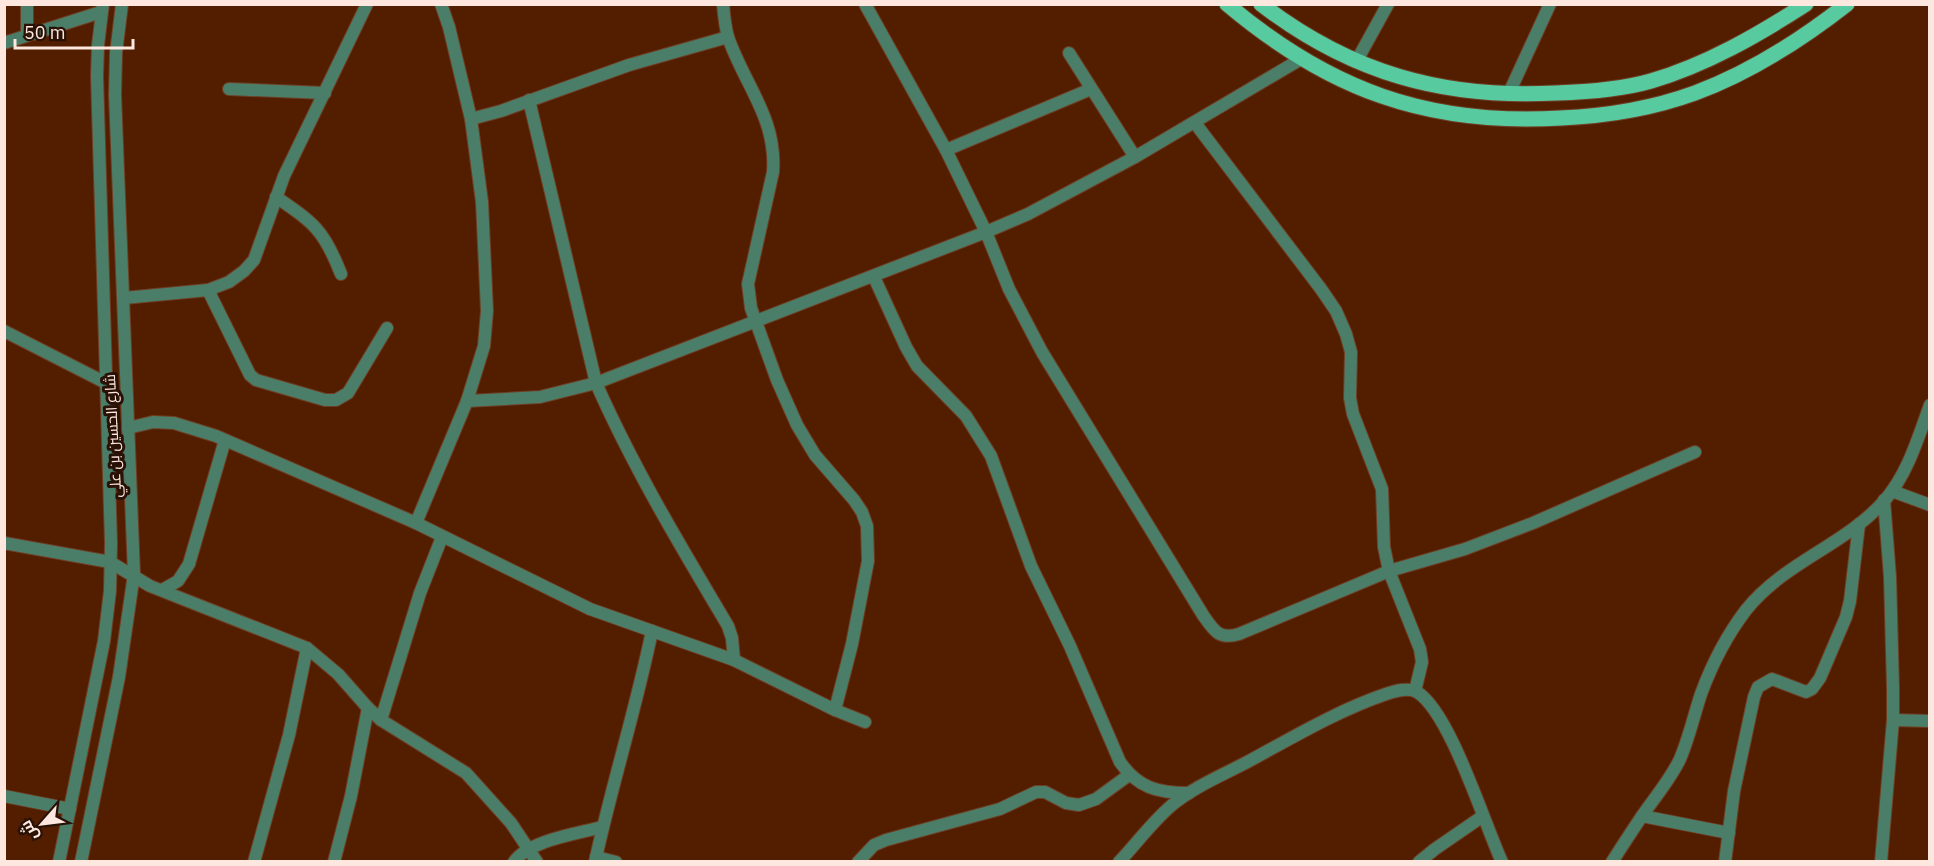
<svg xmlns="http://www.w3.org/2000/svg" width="1934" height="866" font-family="'IBM Plex Sans',Cairo,sans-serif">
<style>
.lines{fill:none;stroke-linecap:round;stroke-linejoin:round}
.minor-casing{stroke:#6e3e24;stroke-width:14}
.tertiary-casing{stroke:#6e3e24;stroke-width:14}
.primary-casing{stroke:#6e3e24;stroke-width:17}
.minor{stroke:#4b7e69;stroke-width:12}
.tertiary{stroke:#4b7e69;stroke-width:12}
.primary{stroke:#58caa0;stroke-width:15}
.labels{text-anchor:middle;stroke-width:6;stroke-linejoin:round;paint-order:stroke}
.street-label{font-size:15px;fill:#fde7de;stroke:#291106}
</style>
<rect width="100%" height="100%" fill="#531e00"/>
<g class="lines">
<defs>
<g id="minor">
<polyline points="27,4 27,34"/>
<path d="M723,4C724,15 725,27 728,37C744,84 777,118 773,172L748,284L751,308L777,380L797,425L815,455L854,500L862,512L867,526L868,561L852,644L835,710"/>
<path d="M865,4L946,150L986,232L1009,289L1042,352L1203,615C1214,631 1219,640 1239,634L1389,571L1465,549L1533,523L1695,452"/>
<polyline points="4,43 101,12"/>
<polyline points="1069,53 1135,157"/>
<polyline points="1356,62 1388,4"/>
<polyline points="229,89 325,93"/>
<polyline points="1509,93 1550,4"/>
<path d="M529,100L596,383C633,467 681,547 728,626L732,638L734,660"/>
<polyline points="471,119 501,111 629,65 728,37"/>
<polyline points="1195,123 1321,289 1336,311 1346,334 1351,352 1350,398 1353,414 1382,489 1384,547 1389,571 1420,649 1422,662 1415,691"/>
<polyline points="946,150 1091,89"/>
<path d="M276,197C314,223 324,230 341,274"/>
<path d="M874,277L906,347L917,366L966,416L991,456L1031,566L1070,646L1120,762C1138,788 1158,793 1189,793"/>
<polyline points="208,290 250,375 256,380 325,400 336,400 348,393 387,328"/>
<polyline points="124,298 208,290 229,282 244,271 254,260 284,176 367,4"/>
<polyline points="4,331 106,383"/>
<polyline points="467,401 540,397 596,383 986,232 1028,214 1135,157 1301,59"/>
<polyline points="128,428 153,422 174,423 216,436 416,523 590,609 734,660 835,710 865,722"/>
<polyline points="1892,491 1930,505"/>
<polyline points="416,523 467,401 484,346 487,311 482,202 471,119 449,27 441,4"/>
<polyline points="4,543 110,562 150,586 307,648 338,674 368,708 381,720 466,773 511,823 537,862"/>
<polyline points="162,590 178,581 189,564 225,440"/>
<polyline points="381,720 420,593 442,537"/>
<polyline points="1893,720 1930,721"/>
<polyline points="4,796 70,809"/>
<polyline points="1642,816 1729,833"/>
<polyline points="596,857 616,862"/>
<polyline points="254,862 289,735 307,648"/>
<polyline points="334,862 351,796 368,708"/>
<path d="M514,862C529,840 577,834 602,827"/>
<path d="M595,862C612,784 636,709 652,631"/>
<polyline points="858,862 874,845 886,840 1000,809 1036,792 1045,792 1066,803 1079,805 1096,799 1129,775"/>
<path d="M1119,862C1137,843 1152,822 1172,805C1195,786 1225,774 1251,760C1295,736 1339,710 1386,694C1395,691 1408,687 1417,692C1450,712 1484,823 1502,862"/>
<polyline points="1419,862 1435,849 1483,816"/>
<path d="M1612,862C1622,846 1632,831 1642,816C1655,797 1670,780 1680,759C1689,738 1694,715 1701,694C1712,664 1727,635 1746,610C1784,562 1846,545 1885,500C1908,473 1918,438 1930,405"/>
<polyline points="1725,862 1734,791 1754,697 1758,687 1772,679 1806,692 1812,689 1820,678 1846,617 1850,601 1859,524"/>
<polyline points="1881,862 1893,720 1893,688 1890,577 1884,500"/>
</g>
<g id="tertiary">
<polyline points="59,862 104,641 110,591 111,543 97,76 98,45 103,4"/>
<polyline points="81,862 119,677 134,574 115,95 116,53 122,4"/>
</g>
<g id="primary">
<path d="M1227,4C1329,90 1428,126 1561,118C1607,116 1651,109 1695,93C1749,73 1801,40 1847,4"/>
<path d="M1261,4C1351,73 1443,99 1556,93C1587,92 1620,90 1651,81C1706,65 1758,35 1806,4"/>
</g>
</defs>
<use href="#minor" class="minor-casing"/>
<use href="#tertiary" class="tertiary-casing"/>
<use href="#primary" class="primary-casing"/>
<use href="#minor" class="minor"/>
<use href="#tertiary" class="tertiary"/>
<use href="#primary" class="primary"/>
</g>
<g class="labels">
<g class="street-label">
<text transform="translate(113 436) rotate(-93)" y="5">شارع الحسين بن علي</text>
</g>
</g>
<rect width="1934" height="866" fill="none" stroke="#fde7de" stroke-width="12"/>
<g transform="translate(42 824) rotate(242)" stroke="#291106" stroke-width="4.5" paint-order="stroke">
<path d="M0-4.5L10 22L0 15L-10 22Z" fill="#fde7de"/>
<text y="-9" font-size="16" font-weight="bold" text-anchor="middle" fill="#fde7de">ش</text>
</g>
<path d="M15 39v9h118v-9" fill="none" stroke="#fde7de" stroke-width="3"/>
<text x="24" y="39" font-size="18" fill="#fde7de" stroke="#291106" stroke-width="4.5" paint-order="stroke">50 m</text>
</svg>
